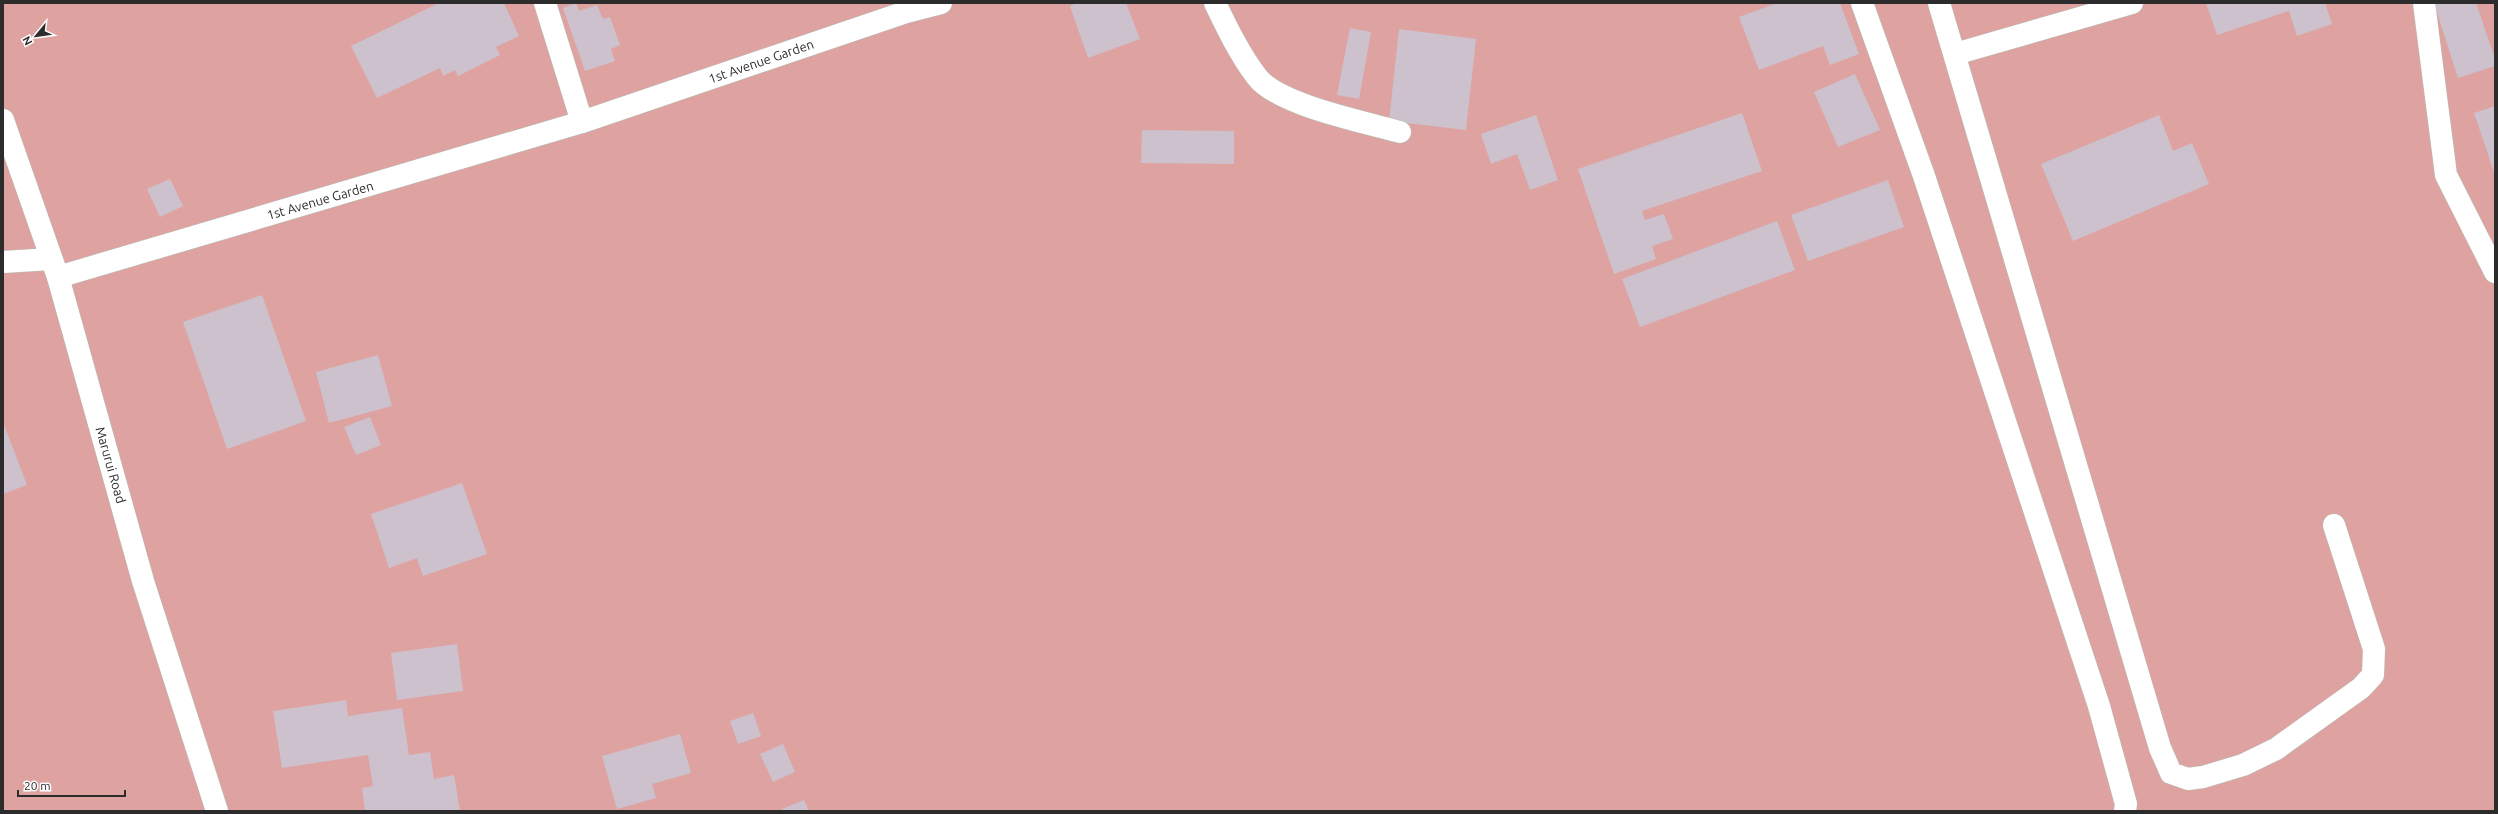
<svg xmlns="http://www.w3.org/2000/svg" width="2498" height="814" font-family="Ubuntu,sans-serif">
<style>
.green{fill:#dea3a1}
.building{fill:#ccc1cc}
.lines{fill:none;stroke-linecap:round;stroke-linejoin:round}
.minor-casing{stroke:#b3beb5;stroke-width:23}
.minor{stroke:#fff;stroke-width:22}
.labels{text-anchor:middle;stroke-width:3;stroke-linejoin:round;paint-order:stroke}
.street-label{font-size:13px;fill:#2c2c2c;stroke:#fff}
</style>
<rect width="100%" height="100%" fill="#ecdfec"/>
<rect class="green" x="3" y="3" width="2492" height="808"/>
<g class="building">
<polygon points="439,3 504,3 519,36 496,47 500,55 458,76 455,70 443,76 440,68 377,98 351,46"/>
<polygon points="576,3 579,11 597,5 603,19 610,17 620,45 611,49 615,61 585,71 563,8"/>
<polygon points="1077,3 1126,3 1140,39 1088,58 1070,6"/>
<polygon points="1777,3 1840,3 1859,54 1830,65 1823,46 1759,70 1739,17"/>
<polygon points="2206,3 2325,3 2332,24 2297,36 2289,11 2217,35"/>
<polygon points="2434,3 2476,3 2495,59 2495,66 2458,78"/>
<polygon points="1350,28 1371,32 1359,99 1337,95"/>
<polygon points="1399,29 1476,39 1466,130 1389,121"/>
<polygon points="1855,74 1880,130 1838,147 1814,92"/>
<polygon points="2495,106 2495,175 2474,113"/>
<polygon points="1742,113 1762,171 1642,211 1645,220 1664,214 1673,239 1652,246 1656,259 1614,274 1578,169"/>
<polygon points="1536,115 1558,180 1530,190 1517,154 1491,164 1481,134"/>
<polygon points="2159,115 2173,151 2192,143 2209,184 2073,241 2041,164"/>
<polygon points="1142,130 1234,131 1234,164 1141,163"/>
<polygon points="170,179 183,206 160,217 147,189"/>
<polygon points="1888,180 1904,227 1808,261 1791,215"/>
<polygon points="1777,221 1795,270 1640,327 1622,279"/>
<polygon points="262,295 306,421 227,449 183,322"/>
<polygon points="378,355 392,406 329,423 316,372"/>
<polygon points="370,417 381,445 356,455 344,427"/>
<polygon points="3,422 27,485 3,494"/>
<polygon points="462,483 487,554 423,576 417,558 389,568 371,514"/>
<polygon points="457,644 463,691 397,700 391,653"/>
<polygon points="346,700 348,716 402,708 409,755 430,752 434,779 454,775 460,811 365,811 362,788 373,786 368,755 282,768 273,711"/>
<polygon points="753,713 761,736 738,744 730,721"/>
<polygon points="680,734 691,773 652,784 656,798 617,809 602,756"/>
<polygon points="783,744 795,772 773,782 760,754"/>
<polygon points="804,800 809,811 782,811 782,809"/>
</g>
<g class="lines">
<defs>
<g id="minor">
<path d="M1215,3C1227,28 1240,55 1257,77C1278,105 1365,122 1400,132"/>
<polyline points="1862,3 1924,176 2099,706 2126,804 2125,811"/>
<polyline points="1939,3 2160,748 2171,773 2188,779 2203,777 2243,765 2276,749 2361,688 2373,675 2374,649 2334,525"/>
<polyline points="2424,3 2446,175 2495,272"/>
<polyline points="1955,54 2132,3"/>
<polyline points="3,120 58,277 143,581 217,811"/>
<polyline points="582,122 906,12 941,3"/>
<polyline points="3,262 51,259"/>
<polyline points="58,277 582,122 545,3"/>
</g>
</defs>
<use href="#minor" class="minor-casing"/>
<use href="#minor" class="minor"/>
</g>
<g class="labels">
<g class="street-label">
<text transform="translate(761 61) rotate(-19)" y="5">1st Avenue Garden</text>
<text transform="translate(320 200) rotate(-16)" y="5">1st Avenue Garden</text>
<text transform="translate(111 465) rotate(74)" y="5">Marurui Road</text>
</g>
</g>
<rect width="2498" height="814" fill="none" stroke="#2c2c2c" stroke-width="8"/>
<g transform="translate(36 36) rotate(241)" stroke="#ffffff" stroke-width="3" paint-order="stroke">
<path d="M0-3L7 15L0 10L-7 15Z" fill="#2c2c2c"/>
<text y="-6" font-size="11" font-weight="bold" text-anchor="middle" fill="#2c2c2c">N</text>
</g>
<path d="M18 790v6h107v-6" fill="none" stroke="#2c2c2c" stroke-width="2"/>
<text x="24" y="790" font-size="12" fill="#2c2c2c" stroke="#ffffff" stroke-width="3" paint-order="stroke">20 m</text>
</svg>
